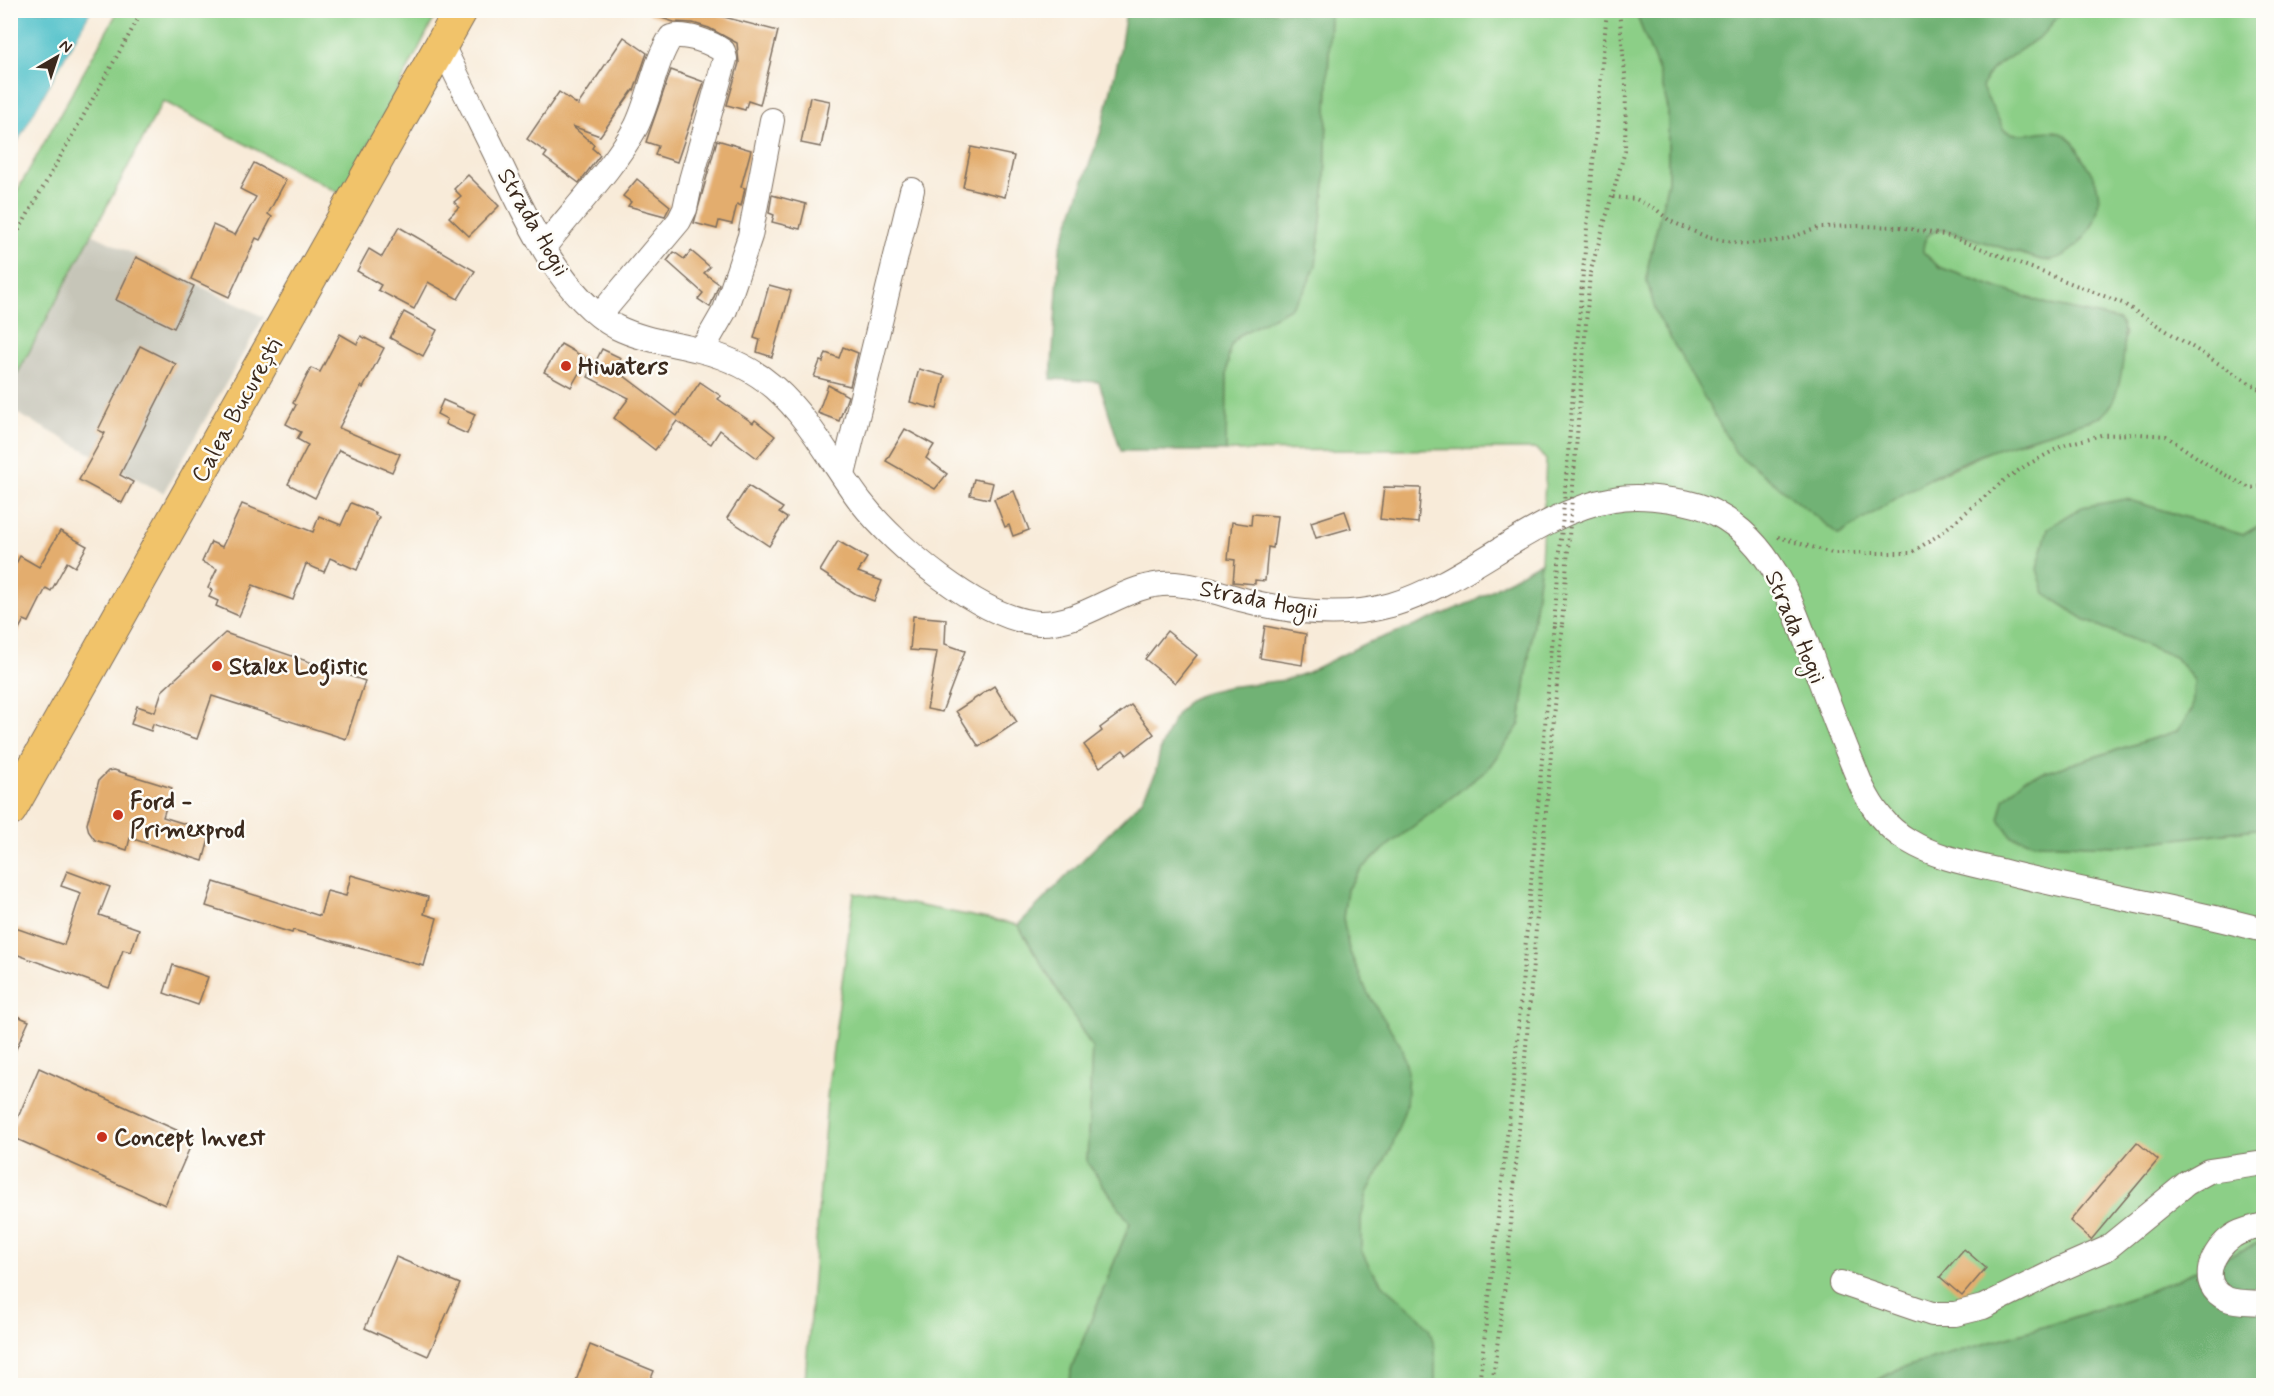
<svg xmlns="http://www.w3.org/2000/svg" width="2274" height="1396" font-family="Mynerve,sans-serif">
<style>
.industrial{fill:#c6c5b8}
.green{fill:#8ccf87;stroke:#647c52;stroke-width:1.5}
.forest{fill:#71b274;stroke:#566e49;stroke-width:1.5}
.water{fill:#55c2cb;stroke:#487674;stroke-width:1.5}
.pier{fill:#f8ebd9}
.building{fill:#e3ad6e}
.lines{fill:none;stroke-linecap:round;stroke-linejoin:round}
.minor-casing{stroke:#7d6e5f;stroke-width:26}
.highway-casing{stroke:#7d6e5f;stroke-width:35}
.path{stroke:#7d6e5f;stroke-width:4;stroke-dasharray:1.5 4.5;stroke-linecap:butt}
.minor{stroke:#fff;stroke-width:24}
.highway{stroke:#f1c36a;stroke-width:33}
.path-bridge{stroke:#7d6e5f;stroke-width:4;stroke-dasharray:1.5 4.5;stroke-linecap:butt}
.poi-dot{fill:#c8321e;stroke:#fdfcf7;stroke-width:2}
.labels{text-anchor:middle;stroke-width:5;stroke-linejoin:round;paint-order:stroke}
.street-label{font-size:24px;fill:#3b2a1e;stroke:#fdfcf7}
.poi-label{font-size:24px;font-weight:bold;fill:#3b2a1e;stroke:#fdfcf7;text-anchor:start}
</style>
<rect width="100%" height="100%" fill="#fdfcf7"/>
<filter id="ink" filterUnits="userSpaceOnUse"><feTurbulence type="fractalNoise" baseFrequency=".0167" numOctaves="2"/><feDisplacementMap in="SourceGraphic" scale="12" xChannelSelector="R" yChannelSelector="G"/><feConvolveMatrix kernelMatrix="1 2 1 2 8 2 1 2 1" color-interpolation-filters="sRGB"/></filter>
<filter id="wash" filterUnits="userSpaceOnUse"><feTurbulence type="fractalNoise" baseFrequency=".008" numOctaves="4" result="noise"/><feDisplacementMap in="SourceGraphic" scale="24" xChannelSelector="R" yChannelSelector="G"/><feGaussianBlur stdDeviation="1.35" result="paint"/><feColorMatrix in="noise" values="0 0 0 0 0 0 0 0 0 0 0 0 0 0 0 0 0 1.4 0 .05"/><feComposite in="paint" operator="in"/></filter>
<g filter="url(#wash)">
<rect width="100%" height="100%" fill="#f8ebd9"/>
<polygon class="industrial" points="92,234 264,317 163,493 11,410 11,386"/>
<g class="green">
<polygon points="118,11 438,11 343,195 163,101 11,386 11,202"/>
<path d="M1330,11H1635L1659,72L1668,108V181L1648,266L1647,281L1930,479L1993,450L2100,417L2112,404L2120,376L2125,334L2119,320L2051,305L1998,288L1939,267L1923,252C1923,237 1929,230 1945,230L2041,260L2051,261L2097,186L2073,142L2056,131L2018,136L2004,130L1982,88L1986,77L1992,69L2044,34L2062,11H2263V523L2243,535L2126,499L2087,621L2175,657L2194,680L2192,710L2177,731L2024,779L2038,843L2120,846L2263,828V1241L2146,1293L2056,1323L1898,1369L1868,1385H1435V1348L1369,1268L1361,1250V1218L1367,1193L1391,1149L1367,992L1349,950L1343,918L1347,889L1361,869L1390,844L1487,770L1520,724L1541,562L1546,460L1536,449L1226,451L1227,368L1230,347L1239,335L1289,309L1316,265L1325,184Z"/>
<polygon points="854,893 1018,925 1092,1047 1087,1162 1130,1223 1071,1370 1070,1385 816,1386 805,1381 828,1086"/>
</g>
<g class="forest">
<polygon points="1126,11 1330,11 1325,184 1316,265 1304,292 1289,309 1239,335 1230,347 1227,368 1226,451 1121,451 1099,382 1051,379 1060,248 1101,131 1119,56"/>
<path d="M1635,11H2062L2044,34L1992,69L1986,77L1982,88L2004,130C2024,142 2048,123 2066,136C2073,141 2078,150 2082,158C2087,166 2095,177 2097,186C2103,209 2092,234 2074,248C2064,256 2056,261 2042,260L1945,230C1929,230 1923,237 1923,252L1939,267L1998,288L2051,305L2119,320C2130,335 2121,386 2112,403C2110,408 2105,413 2100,417C2054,432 2006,443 1961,463C1918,482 1879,510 1839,535L1736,453L1656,313L1647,281L1648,266L1668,181V108L1659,72Z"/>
<polygon points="2126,499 2243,535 2263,523 2263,828 2120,846 2037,843 2012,837 1999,819 2004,799 2024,779 2177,731 2192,710 2194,680 2175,657 2087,621 2045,594 2037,569 2048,528 2082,507"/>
<polygon points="1541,562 1520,724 1487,770 1390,844 1361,869 1347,889 1343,918 1349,950 1367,992 1401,1046 1408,1072 1406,1106 1391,1149 1367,1193 1361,1218 1361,1250 1370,1268 1384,1285 1416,1313 1429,1328 1435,1348 1435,1385 1070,1385 1071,1370 1130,1223 1087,1162 1092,1047 1018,925 1141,801 1155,775 1161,747 1176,715 1189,700 1206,692 1227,687 1285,680 1308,672 1364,644 1417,625 1469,603"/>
<polygon points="2263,1241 2263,1385 1868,1386 1898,1369 2056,1323 2146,1293"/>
</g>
<polygon class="water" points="11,10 91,11 11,154 10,11"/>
<polygon class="pier" points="91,11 94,11 10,157 11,154"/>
<g id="blocks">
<g class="building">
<polygon points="649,10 722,10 720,16 778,31 760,105 748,101 745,110 727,105 739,63 737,43 709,28 693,23 674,22 649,14"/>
<polygon points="624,37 647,53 634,91 633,90 600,136 572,126 594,145 592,148 600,155 579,183 544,157 547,153 527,139 559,92 578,105"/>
<polygon points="671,70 704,82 677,162 655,155 658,146 646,142"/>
<polygon points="810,97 830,101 821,147 801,143"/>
<polygon points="717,140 751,150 741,187 745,188 741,206 737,204 732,224 719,221 717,229 694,223"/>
<polygon points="971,147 1014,156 1005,197 963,187"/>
<polygon points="254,163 286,180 268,214 272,217 260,240 256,238 229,297 191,279 213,225 235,235 256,197 240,189"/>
<polygon points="468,175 499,206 469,236 449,217 459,207 454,202 461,196 454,189"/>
<polygon points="637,179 670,206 665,216 628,206 631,202 623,196"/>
<polygon points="772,195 806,204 800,229 772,222 774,215 769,213"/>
<polygon points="399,227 475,271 458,299 428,282 414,309 378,290 381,285 357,271 369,249 382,257"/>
<polygon points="691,251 710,267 704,273 719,284 710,307 698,299 703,293 667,261 674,252 684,259"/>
<polygon points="136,257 194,286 174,328 116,300"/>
<polygon points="769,285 791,291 772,357 757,352 760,340 754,338"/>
<polygon points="404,312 437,330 423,356 390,338"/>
<polygon points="340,334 357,344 361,336 384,348 363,388 361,386 339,428 400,454 392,472 339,450 315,498 288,484 308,445 297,439 301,432 286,424 296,405 293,403 311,368 320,372"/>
<polygon points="561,344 587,359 571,387 544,372"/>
<polygon points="140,346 176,364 120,475 133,482 122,503 79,480 105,433 98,430"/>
<polygon points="843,347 858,353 850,386 814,377 820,361 823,362 826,353 839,358"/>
<polygon points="602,349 621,358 615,369 677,416 700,382 721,396 718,399 753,423 755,420 775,436 757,458 720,430 711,444 677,421 655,450 614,418 629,398 588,377"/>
<polygon points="919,369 945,376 937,409 910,402"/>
<polygon points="828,385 848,396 839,421 818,413"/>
<polygon points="443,400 475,414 467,434 445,424 447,419 437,414"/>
<polygon points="905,429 934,445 926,458 947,474 935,489 886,461"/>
<polygon points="974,479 993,483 989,499 970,495"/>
<polygon points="748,486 783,508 779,513 787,518 769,546 727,518"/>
<polygon points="1384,487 1421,488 1418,523 1380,519"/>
<polygon points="1014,491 1029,530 1013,536 1009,525 1005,527 994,499"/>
<polygon points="351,503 376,513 375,515 379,517 357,570 330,558 324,572 306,564 293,600 253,585 239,616 216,606 218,601 209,597 212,590 208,588 217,569 202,562 211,542 222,547 242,504 313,532 319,516 341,525"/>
<polygon points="1345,511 1351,528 1316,538 1311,522"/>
<polygon points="1252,514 1277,516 1273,548 1268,547 1265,581 1255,580 1255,584 1233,582 1235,560 1228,559 1232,522 1251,525"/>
<polygon points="60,531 87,546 75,567 67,562 51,591 46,588 29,622 24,620 10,645 10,575 20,556 39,567"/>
<polygon points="838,541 867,558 858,572 882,581 874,601 856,594 820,571"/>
<polygon points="913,616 946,619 945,644 965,651 942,712 927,709 937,652 910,650"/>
<polygon points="1265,626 1306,634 1302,665 1260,658"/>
<polygon points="1167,631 1197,655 1175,683 1145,659"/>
<polygon points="225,633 365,681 346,739 212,696 197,739 153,724 151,731 131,724 137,706 155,712 162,691"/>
<polygon points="994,686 1017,722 979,747 956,711"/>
<polygon points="1131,705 1154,734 1127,755 1123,750 1100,767 1084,745 1102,731 1100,728"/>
<polygon points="114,770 172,788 163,817 211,832 203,861 130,838 127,850 95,840 89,832 87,824 99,780 108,771"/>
<polygon points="67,871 110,887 99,915 139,929 131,952 123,950 109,988 10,952 10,926 64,945 81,893 61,886"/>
<polygon points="351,875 428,897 424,914 437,918 424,966 293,930 292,933 206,906 214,882 320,916 327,891 346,896"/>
<polygon points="173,965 208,977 198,1005 164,993"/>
<polygon points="10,1013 29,1021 10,1062"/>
<polygon points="39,1068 194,1138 165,1205 10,1136"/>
<polygon points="2137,1142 2158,1160 2091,1240 2070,1221"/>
<polygon points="1964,1249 1986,1268 1962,1296 1940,1277"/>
<polygon points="396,1257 460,1284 428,1356 365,1328"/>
<polygon points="590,1345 654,1371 648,1386 574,1386"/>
</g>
</g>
</g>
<g filter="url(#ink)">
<use href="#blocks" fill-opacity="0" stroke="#7d6e5f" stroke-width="1.5"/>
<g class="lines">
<defs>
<g id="minor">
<path d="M442,45C460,83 479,120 497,157C524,213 559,295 616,327C642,340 671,343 699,350C727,357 753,369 775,388C811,420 832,464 861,502C895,546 982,620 1039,623C1089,624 1125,580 1175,584C1198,586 1217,592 1240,599C1288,612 1341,619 1391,605C1469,582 1535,512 1614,499C1633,495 1652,497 1671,500C1686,502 1704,506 1717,514C1779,547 1797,619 1820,680C1833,716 1847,751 1862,787C1873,809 1886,828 1909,841C1940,860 1978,865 2013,874C2096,894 2181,908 2264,930"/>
<path d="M544,247C573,210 614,167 636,127C650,99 654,63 671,37C686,33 710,42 723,51L725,59L691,180L685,209L679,221L600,315"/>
<polyline points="702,350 725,310 750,236 772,120"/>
<polyline points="843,475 912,190"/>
<path d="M2264,1225C2254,1228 2241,1230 2233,1236C2212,1250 2196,1285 2227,1299C2236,1303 2253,1302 2264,1303"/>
<polyline points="1841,1283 1932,1314 1955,1314 1983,1307 2056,1271 2106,1249 2187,1183 2209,1171 2264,1163"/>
</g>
<polyline id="highway" points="10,810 461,10"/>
</defs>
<use href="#minor" class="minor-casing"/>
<use href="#highway" class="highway-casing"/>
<g class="path">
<polyline points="1613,197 1636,199 1657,210 1670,221 1709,238 1745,244 1784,240 1821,227 1858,226 1900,227 1949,236 2122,303 2264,392"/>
<polyline points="10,246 143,10"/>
<polyline points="1583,272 1607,10"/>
<polyline points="1590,273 1625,151 1626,84 1619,10"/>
<polyline points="1778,537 1832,553 1911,553 1940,534 2002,482 2025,466 2064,445 2101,435 2139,434 2166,436 2214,469 2250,488 2264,486"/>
<polyline points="1479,1386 1514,1075 1554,624"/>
<polyline points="1492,1386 1507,1269 1562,624"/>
</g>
<use href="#minor" class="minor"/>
<use href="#highway" class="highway"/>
<g class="path-bridge">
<polyline points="1554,624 1583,272"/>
<polyline points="1562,624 1590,273"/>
</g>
</g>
</g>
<g class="poi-dot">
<circle cx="566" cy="366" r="6"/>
<circle cx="217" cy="666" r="6"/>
<circle cx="118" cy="815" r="6"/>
<circle cx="102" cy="1137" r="6"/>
</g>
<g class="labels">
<g class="street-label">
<text transform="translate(534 222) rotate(60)" y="8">Strada Hogii</text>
<text transform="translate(236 410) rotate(-61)" y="8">Calea București</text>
<text transform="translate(1259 599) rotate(11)" y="8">Strada Hogii</text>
<text transform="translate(1796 627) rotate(67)" y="8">Strada Hogii</text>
</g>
<g class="poi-label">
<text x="578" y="374">Hiwaters</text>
<text x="229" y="674">Stalex Logistic</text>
<text x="130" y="809">Ford -<tspan x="130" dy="28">Primexprod</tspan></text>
<text x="114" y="1145">Concept Invest</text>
</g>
</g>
<rect width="2274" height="1396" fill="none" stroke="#fdfcf7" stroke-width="36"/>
<g transform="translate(57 57) rotate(39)" stroke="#fdfcf7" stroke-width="4.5" paint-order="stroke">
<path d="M0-4.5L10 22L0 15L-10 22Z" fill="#3b2a1e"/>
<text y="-9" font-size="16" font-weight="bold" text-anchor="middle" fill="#3b2a1e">N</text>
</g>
</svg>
